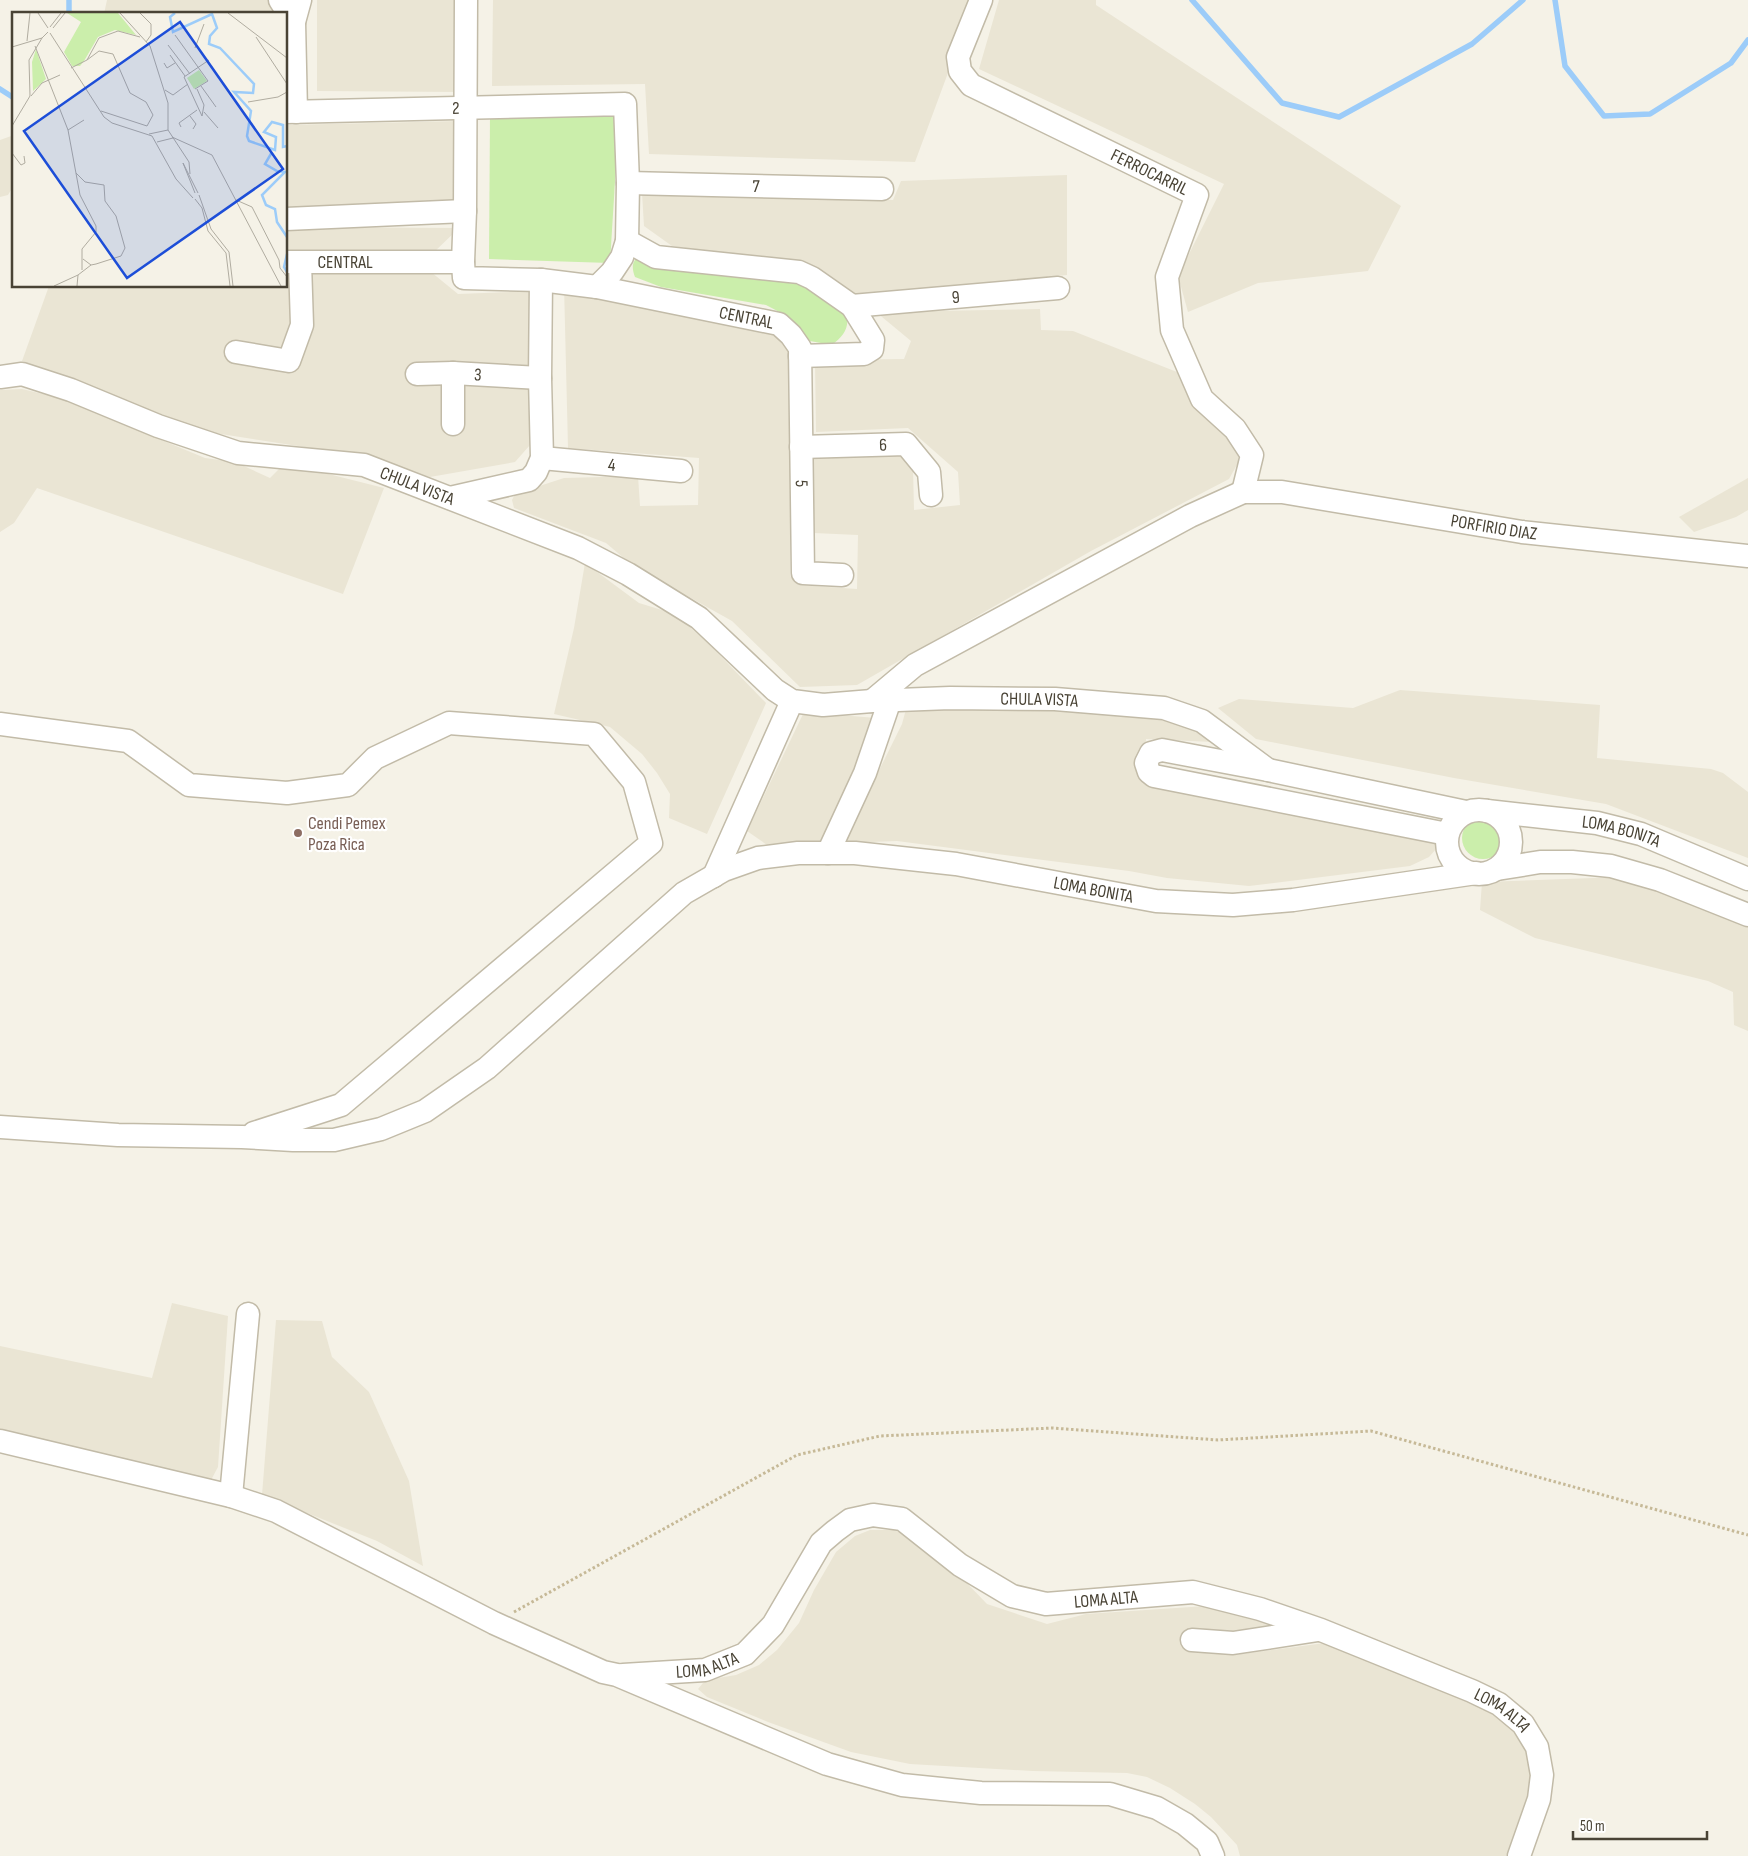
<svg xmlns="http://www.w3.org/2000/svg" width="1748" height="1856" font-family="'Sofia Sans Condensed',sans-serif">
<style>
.residential{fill:#eae5d4}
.green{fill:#cbeeab}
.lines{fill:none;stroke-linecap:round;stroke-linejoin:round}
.stream{stroke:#9cccf9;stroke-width:5.5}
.minor-casing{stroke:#c2bba8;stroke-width:25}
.path{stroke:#c6b997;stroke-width:3;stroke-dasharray:2.5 2.5;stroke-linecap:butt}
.minor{stroke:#fff;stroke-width:22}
.education-dot{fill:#8d6e63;stroke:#fff;stroke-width:2}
.labels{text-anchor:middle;stroke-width:4.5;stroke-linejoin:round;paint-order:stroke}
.street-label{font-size:18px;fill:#494335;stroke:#fff}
.education-label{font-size:18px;fill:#785e54;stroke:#fff;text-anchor:start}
.inset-river{fill:none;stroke:#9cccf9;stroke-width:2.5}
.inset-road{fill:none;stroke:#b0aca0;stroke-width:1}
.view{fill:#1d4ed8;fill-opacity:0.15;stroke:#1d4ed8;stroke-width:2.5}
.inset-edge{fill:none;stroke:#494335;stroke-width:2.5}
</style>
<rect width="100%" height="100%" fill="#f5f2e7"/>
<g class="residential">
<polygon points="107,0 274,0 283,14 104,14"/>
<polygon points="317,0 458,0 459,92 317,91"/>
<polygon points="493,0 975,0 915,162 649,154 645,84 492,86"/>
<polygon points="999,0 1096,0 1096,5 1401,206 1368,271 1258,283 1188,312 1178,276 1224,184 979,69"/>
<polygon points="459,121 463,207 286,207 286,125"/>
<polygon points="14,135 14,185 8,195 0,197 0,140"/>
<polygon points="1067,175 1067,275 849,297 814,266 672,246 644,226 642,193 893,200 901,181"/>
<polygon points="286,227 459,228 432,254 286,250"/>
<polygon points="286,266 431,272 458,294 536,291 530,445 515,462 430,477 324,450 208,432 22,361 49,286 286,286"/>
<polygon points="564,285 768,328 790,343 790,576 799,585 857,589 858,535 814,533 812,458 907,453 913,468 914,510 960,505 958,472 908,428 816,432 815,360 904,359 911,341 876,312 1040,309 1041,330 1073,331 1182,374 1240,445 1238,463 1229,479 1091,551 857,685 800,687 732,621 632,565 606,543 514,508 512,500 515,494 564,478 638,476 640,506 698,505 699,458 568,448"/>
<polygon points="22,389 60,398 205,458 235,462 270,478 285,463 384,488 343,594 37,488 14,523 0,532 0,390"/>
<polygon points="1748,478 1748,510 1736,517 1694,532 1679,517"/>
<polygon points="585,563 639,603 675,614 708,643 766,703 707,834 669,818 670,794 657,773 642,754 610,727 554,714 574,628"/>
<polygon points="1400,690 1600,705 1597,758 1711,769 1723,773 1748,792 1748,858 1606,804 1454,778 1256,739 1218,708 1239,699 1353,708"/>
<polygon points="917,708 1146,711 1188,723 1213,742 1146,739 1145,776 1437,841 1436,849 1429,857 1410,866 1249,886 1167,878 1129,871 897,841 846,843 851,827 902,724 905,713 907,709"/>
<polygon points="804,712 876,718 853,780 820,842 770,847 747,831"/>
<polygon points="1621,877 1748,920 1748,1031 1734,1025 1733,992 1708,981 1535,938 1480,910 1482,882"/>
<polygon points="172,1303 228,1316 218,1467 211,1480 0,1431 0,1346 152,1378"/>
<polygon points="276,1320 322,1321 332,1357 369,1392 409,1481 423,1566 377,1541 262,1495"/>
<polygon points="870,1530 894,1530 916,1539 960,1576 987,1604 1047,1624 1086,1614 1206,1606 1241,1613 1285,1630 1183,1636 1184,1649 1234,1655 1325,1643 1498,1714 1521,1741 1531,1766 1529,1799 1506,1856 1240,1856 1237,1845 1211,1817 1195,1804 1170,1788 1147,1777 1127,1773 1033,1771 910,1764 851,1752 768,1722 707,1697 698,1689 703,1683 712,1679 736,1675 759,1665 777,1650 799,1623 814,1590 836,1552 855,1536"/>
</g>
<g class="green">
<polygon points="490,116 619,116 610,263 489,259"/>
<path d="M639,256L687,268L796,284L816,289L847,316C849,330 842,337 832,345L810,341L787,316L766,305L661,287L635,277C632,269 631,262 639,256Z"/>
<circle cx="1483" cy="838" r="21"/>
</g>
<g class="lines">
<g class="stream">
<polyline points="69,0 69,14"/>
<polyline points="1192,0 1282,103 1339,117 1472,44 1523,0"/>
<polyline points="1555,0 1565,66 1604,116 1650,114 1731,63 1748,40"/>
<polyline points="0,89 14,98"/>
</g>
<defs>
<g id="minor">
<polyline points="280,0 294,22"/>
<path id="s1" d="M466,0L465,211L463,262L464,278L541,280L597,287L779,324L791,335L800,348L803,573L842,575"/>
<path id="s2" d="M981,0L958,57L960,71L971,85L1197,195L1167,277L1172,330L1202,399L1235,429L1252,455L1243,492"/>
<path id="s3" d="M286,112L625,104L628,183L627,241L622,257L612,272L597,287"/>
<polyline points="296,112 294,22 300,0"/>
<path id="s4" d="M628,183L882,189"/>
<polyline points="286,219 465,211"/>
<polyline points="627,241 656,257 799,272 812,278 852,306 873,340 872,349 864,354 800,356"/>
<path id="s5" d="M286,262H463"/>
<path id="s6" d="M852,306L1058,288"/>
<polyline points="236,352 289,361 302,325 300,263"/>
<path id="s7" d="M417,374L453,373L540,378"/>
<path id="s8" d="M0,377L22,374L71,390L158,426L238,453L364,465L578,548L628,574L699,618L775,690L792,701L823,705L872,701L950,698L1055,699L1164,708L1202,721L1268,770"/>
<polyline points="453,424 453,373"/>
<path id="s9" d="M801,447L906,444L929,472L931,495"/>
<path id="s10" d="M542,458L681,471"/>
<polyline points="450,498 529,480 536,472 542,458 540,378 541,280"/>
<path id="s11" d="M872,701L915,665L1190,516L1243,492H1282L1522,532L1748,556"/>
<polyline points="0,724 128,741 189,785 287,793 348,785 375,758 449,723 594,734 634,782 651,843 341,1105 254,1133"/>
<circle cx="1479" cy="842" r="32"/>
<path id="s12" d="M1487,811L1597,823L1641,834L1748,879"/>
<polyline points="1447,834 1154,776 1149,772 1146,763 1151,753 1162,750 1268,770 1466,812"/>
<polyline points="828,853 865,773 890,700"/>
<polyline points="1497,869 1540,862 1572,862 1611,866 1660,880 1748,915"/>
<polyline points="714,876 792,701"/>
<path id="s13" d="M0,1127L118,1135L242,1137L293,1140H334L381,1129L425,1111L487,1068L684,893L724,870L758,858L798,853H855L956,864L1156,901L1233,905L1293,900L1476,873"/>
<polyline points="0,1441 231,1496 276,1511 494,1623 603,1672 617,1675 827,1764 902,1785 981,1793 1110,1794 1157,1808 1185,1824 1207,1842 1213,1856"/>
<polyline points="231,1496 248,1314"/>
<polyline points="1192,1640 1233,1643 1318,1630"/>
<path id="s14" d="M623,1675L705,1670L745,1654L773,1625L821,1543L835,1531L850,1520L873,1515L902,1519L960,1565L1012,1596L1046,1604L1193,1592L1260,1609L1321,1630L1472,1691L1499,1704L1523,1724L1537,1747L1542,1775L1539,1799L1519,1856"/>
</g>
</defs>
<use href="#minor" class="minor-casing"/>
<polyline class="path" points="514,1612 797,1455 880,1436 1052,1428 1218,1440 1371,1431 1748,1535"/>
<use href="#minor" class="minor"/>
</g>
<circle class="education-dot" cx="298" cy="833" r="5"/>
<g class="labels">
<g class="street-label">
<text dy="6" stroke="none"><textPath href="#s3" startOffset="170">2</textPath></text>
<text dy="6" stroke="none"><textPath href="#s2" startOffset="292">FERROCARRIL</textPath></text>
<text dy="6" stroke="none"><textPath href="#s4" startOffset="128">7</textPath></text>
<text dy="6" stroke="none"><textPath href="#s5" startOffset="59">CENTRAL</textPath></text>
<text dy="6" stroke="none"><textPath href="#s6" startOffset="104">9</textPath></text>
<text dy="6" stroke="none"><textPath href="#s1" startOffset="564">CENTRAL</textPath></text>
<text dy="6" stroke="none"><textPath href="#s7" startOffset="61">3</textPath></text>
<text dy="6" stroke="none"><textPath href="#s9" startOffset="82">6</textPath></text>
<text dy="6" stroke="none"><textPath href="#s10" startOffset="70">4</textPath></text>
<text dy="6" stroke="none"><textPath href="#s1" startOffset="765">5</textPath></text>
<text dy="6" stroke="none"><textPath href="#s8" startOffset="436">CHULA VISTA</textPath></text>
<text dy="6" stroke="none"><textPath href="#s11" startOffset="681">PORFIRIO DIAZ</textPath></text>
<text dy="6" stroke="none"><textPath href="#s8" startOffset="1121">CHULA VISTA</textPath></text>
<text dy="6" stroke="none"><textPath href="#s12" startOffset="136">LOMA BONITA</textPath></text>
<text dy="6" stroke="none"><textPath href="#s13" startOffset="1190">LOMA BONITA</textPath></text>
<text dy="6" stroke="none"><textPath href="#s14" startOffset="580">LOMA ALTA</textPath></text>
<text dy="6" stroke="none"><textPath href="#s14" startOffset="85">LOMA ALTA</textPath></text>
<text dy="6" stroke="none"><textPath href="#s14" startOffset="1000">LOMA ALTA</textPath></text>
</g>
<g class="education-label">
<text x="308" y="829">Cendi Pemex<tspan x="308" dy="21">Poza Rica</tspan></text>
</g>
</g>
<g transform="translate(12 12)">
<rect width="275" height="275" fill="#f5f2e7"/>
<path d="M55,1H106L124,23L103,18L86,25L72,49L68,54H60L52,40L69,10ZM24,37L34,67L21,79L20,50ZM187,58L195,69L182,77L175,66Z" fill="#cbeeab"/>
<path class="inset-river" d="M163,1L158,5L161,20L200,2L205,16L198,24L197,32L208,36L242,72L241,81L222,80L239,99L235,124L237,129L263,138L264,125L252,120L260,110L271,113V135L275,134M260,140L253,152L265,159L273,160L250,183L254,193L263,197L265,210L275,225M275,242L272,255L275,260"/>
<path class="inset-road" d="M26,1L36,16M108,1L138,34L156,91V118L177,150L178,162M128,1L139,12V23L134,30M216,1L275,46M38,15L49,1M41,16L53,1M38,21L92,105L100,111L140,124L164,167L181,186M163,23L196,69L183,77M244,25L275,72M15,29L18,1M156,33L178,62M23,34L56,118L68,183L84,214V220L70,237V258M0,35L30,26L36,20M183,36L192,12M158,43L173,64M75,48L87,39L101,42L118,81L134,90L141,103L135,114L89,99M152,51L155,56L163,51M59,56L75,48L87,26L106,19L128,25M189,74L204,95M185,77L192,93L190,104L172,65L197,48M153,78L161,83L176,72M19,84L30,71L48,63M236,90L266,85L275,80M192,100L206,116M178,104L184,112L181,117M0,114L18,84L17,48L30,26M169,115L167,111L185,98M56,118L72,108M137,122L156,118M160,125L200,143L269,274M145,130L161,126M0,141L9,153L13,151L12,144M171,151L186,181M171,151L183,181M64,161L73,170L92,173L93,189L104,204L113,236L109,244L84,252L79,253L71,247M187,183L199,217L217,240L221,274M183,187L190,196L196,219L214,241L218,274M224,188L240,195L267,248L268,256L275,265M42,274L66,263M65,274L66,263L79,253"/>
<path class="view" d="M168,10L271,157L115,266L12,119Z"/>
<rect width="275" height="275" class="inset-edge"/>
</g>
<path d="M1573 1831v8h134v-8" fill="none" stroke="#494335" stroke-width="2.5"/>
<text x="1580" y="1831" font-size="15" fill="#494335" stroke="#ffffff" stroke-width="4" paint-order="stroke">50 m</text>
</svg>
